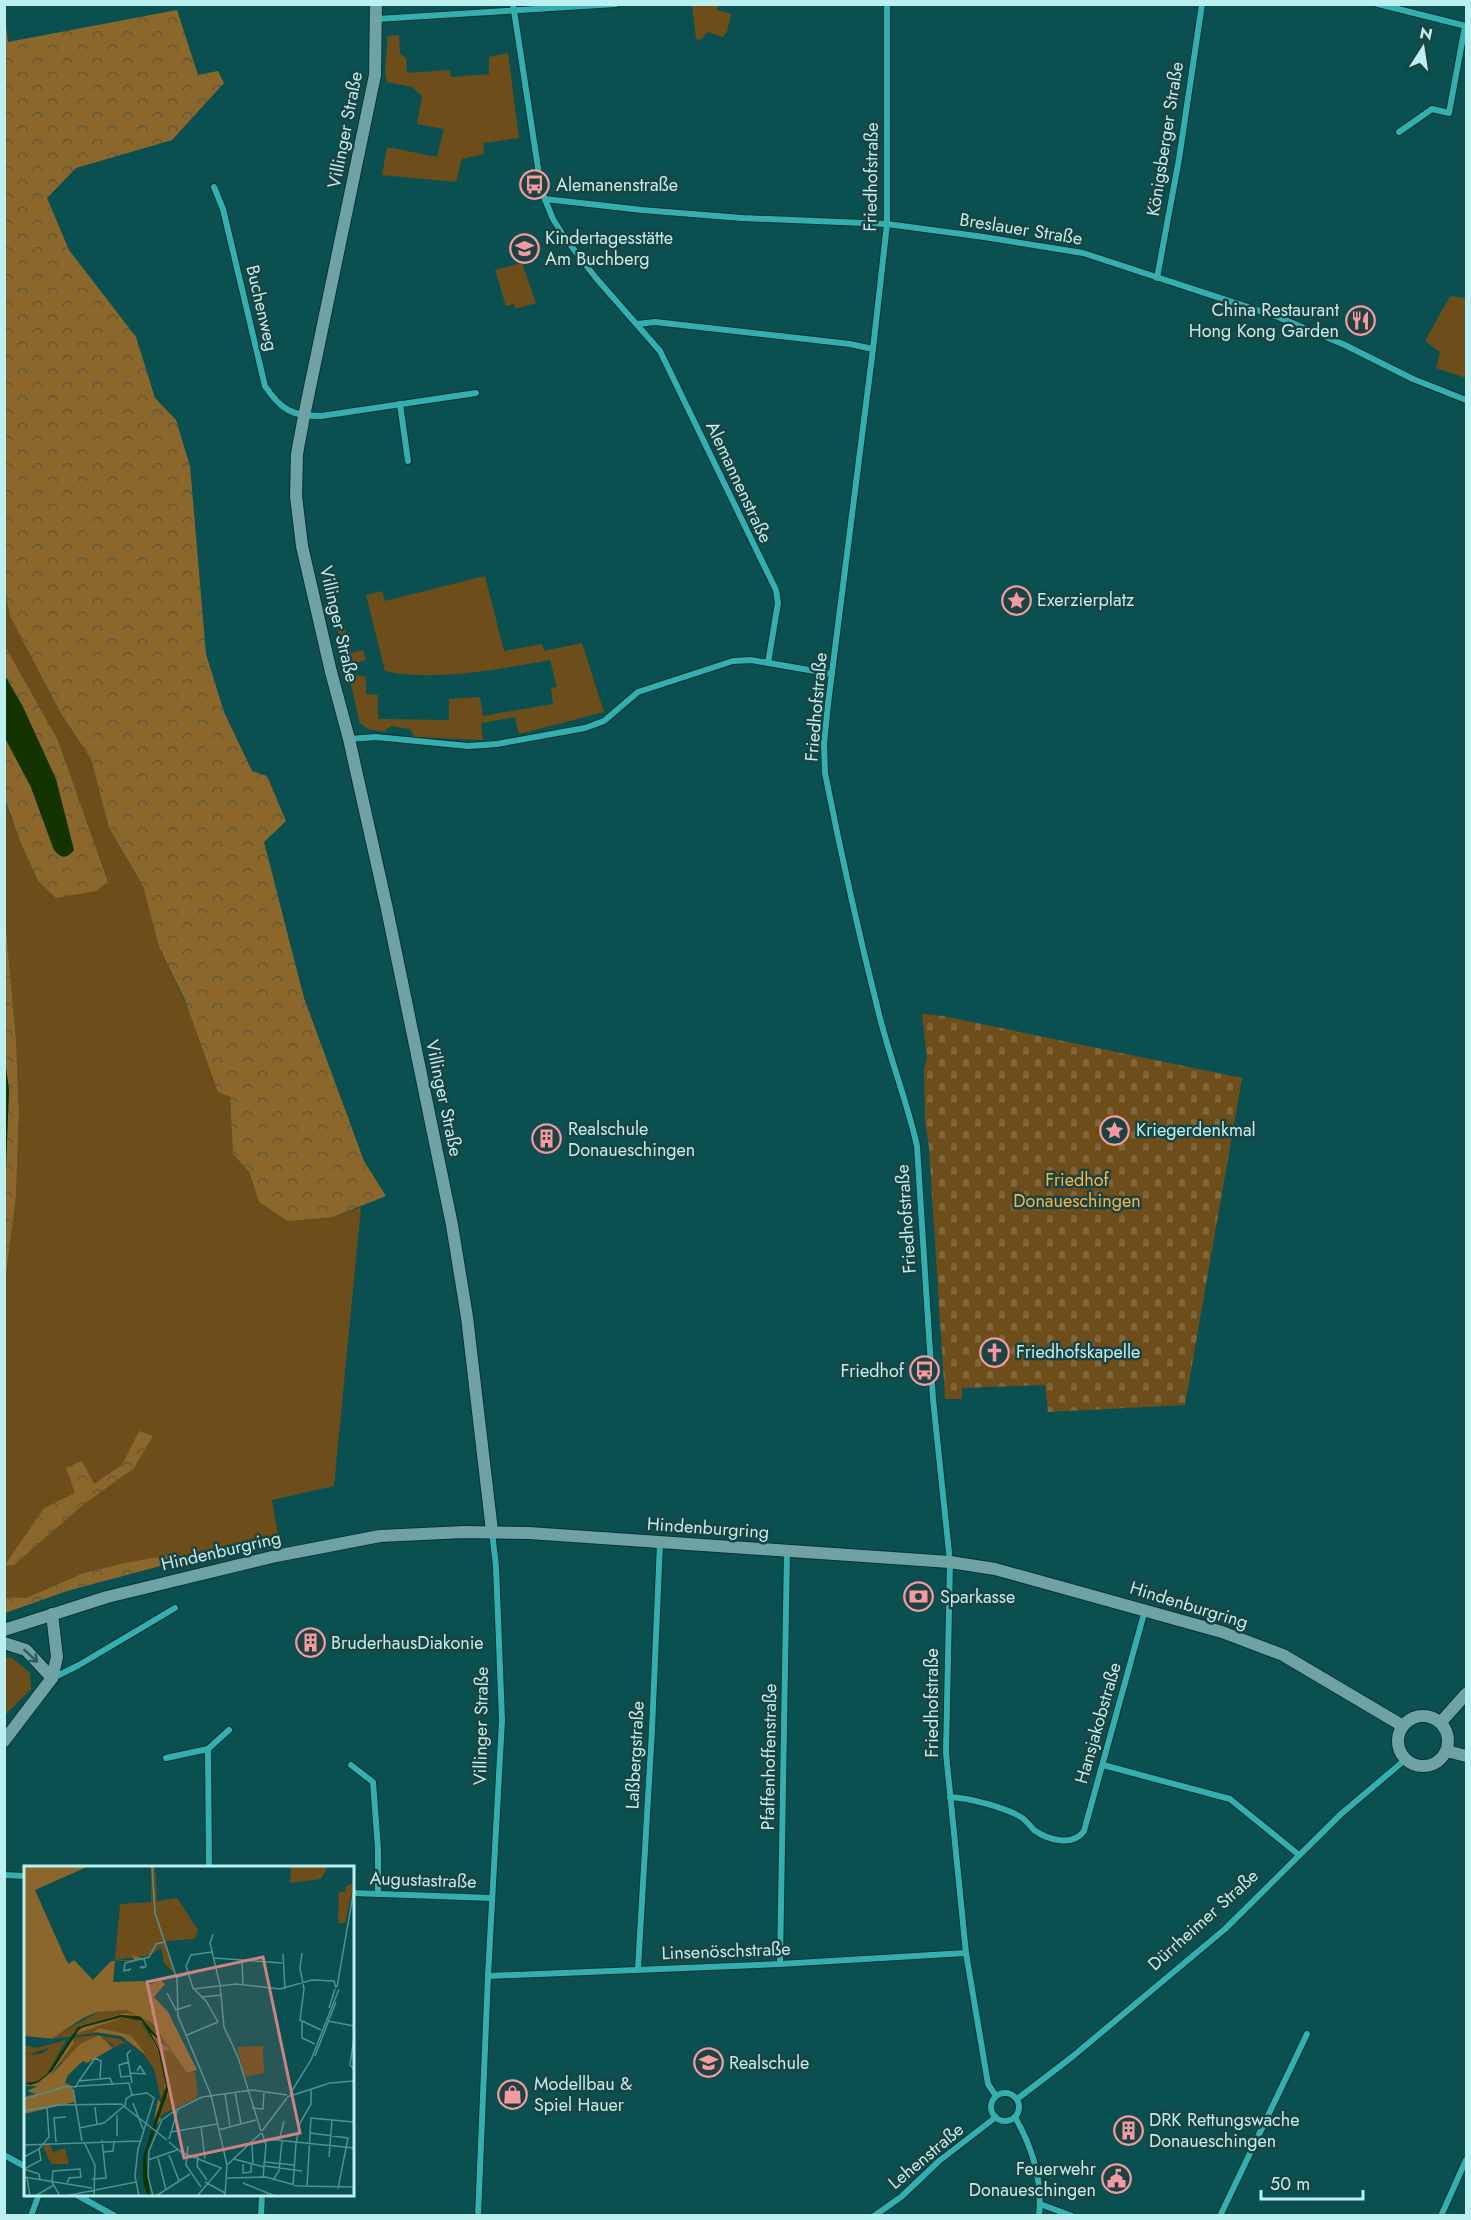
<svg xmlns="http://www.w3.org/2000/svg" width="1471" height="2220" font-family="Jost,sans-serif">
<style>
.green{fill:#6d4e1b}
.forest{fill:url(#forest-crowns)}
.cemetery{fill:url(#cemetery-stones)}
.water{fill:#133400}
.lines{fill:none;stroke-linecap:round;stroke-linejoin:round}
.street-casing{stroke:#0c3232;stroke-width:8}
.secondary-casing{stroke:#0c3232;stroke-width:14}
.street{stroke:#33afb0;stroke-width:6}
.secondary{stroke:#6ea2a5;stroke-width:12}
.oneway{stroke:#315a5b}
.labels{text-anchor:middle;stroke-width:5;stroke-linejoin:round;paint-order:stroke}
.street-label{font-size:18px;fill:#bcefef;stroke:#1d4242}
.poi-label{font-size:18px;fill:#bcefef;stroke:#1d4242;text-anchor:start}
.park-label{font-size:18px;fill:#f6b448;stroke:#1d4242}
.inset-road{fill:none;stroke:#529090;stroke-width:1.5}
.view{fill:#ca8282;fill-opacity:0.15;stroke:#ca8282;stroke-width:3}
.inset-edge{fill:none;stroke:#bcefef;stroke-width:3}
</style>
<defs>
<pattern id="forest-crowns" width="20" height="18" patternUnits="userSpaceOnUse" patternTransform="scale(1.5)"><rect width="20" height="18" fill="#8c672c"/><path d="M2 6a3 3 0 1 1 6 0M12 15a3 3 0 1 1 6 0" fill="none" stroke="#62583a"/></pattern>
<pattern id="cemetery-stones" width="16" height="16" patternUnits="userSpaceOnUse" patternTransform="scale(1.5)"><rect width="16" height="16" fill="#6d4e1b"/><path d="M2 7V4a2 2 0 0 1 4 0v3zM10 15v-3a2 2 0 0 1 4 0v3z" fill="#80683c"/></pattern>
</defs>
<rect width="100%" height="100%" fill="#0b5050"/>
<g class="green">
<polygon points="692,5 719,5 717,10 731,14 727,32 723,37 707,32 701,40 696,39"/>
<path d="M399,35L400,54L406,58L407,73L450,70L451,77L489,74V57L508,53L519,138L483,143L484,154L462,159L456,182L382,175L387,147L437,157L444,129L417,124L422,96L412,87L387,82C382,68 389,51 387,36Z"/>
<polygon points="522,263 536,303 515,309 514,304 506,306 495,270"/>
<polygon points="1450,296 1466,298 1466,378 1436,368 1440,352 1425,341"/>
<polygon points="330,574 351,653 363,650 366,660 347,665 323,576"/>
<path d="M485,576L504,651L542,644L544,651L582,643L604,712L519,734L515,717L481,723L483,740L414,737L410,729L391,726L384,732L368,729L360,723L349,676L354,674L366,677V694L378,695V719L449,720V699L480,697L483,716L553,704L551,688L557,687L550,660C498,669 436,682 385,671L366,595L382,591L385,601Z"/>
<polygon points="5,590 10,616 60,712 91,759 109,828 143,886 159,947 230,1097 233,1154 249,1172 259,1202 333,1217 361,1207 334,1486 272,1500 279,1541 175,1562 168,1555 81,1574 26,1598 4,1597 4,1281 16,1196 19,1115 16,1038 4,908 4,800 20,841 38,881 56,898 108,882 58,740 5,646"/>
<polygon points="11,1657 30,1673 31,1689 5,1715 5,1658"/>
</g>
<g class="forest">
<polygon points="177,10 198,75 218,71 224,83 172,140 76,168 47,198 69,250 136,337 155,398 176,420 190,466 206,654 224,712 252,771 267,776 286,821 264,842 304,998 364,1161 386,1196 333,1217 288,1221 259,1202 249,1172 233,1154 230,1097 218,1092 185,1000 159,947 143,886 109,828 91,759 60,712 10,616 5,590 5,17 8,42"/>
<polygon points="5,646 58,740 108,882 96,891 56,898 38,881 20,841 5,800 5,738 31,787 54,850 23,707 5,675"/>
<polygon points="4,908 16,1038 19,1115 16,1196 5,1281 4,1196 9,1090 4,1053"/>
<polygon points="139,1431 153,1436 134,1468 84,1504 14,1565 5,1565 44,1508 75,1493 66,1468 82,1461 94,1484 122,1465"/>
<polygon points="169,1555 175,1562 67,1591 5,1613 5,1597 26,1598 81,1574 125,1563"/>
</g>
<polygon class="cemetery" points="922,1014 943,1016 1242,1078 1185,1405 1048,1412 1045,1385 962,1388 962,1399 945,1399 929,1147 925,1121 924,1068 927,1059"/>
<g class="water">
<path d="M4,675L23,707L56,779L74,850C67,859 61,859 54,850L31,787L5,738Z"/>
<polygon points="4,1053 9,1090 5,1196 4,1196"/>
</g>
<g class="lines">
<defs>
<g id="street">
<polyline points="513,4 540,181 542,192 553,219 565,238 596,278 660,351 776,590 778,603 768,663"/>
<path d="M887,4V224L873,349L828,704L824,744L825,773C841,854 859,935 879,1014C890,1059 907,1101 917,1146L933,1399L950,1562L946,1753L966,1953L988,2084L996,2096"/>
<polyline points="1378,4 1466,26"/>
<polyline points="377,19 616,4"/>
<polyline points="1399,132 1432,109 1449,113 1465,26"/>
<path d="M214,187L223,209L265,386C281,410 292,416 321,416L476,393"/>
<polyline points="545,199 642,210 742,218 887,224 984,237 1083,253 1278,317 1345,345 1413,379 1466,400"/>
<polyline points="1157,278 1179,159 1202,4"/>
<polyline points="637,324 655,322 850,344 873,349"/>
<polyline points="400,404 408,461"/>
<polyline points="349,739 376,737 468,746 497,744 585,728 604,721 638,692 733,661 751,660 832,674"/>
<polyline points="53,1678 79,1665 175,1608"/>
<polyline points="208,1749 209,1868"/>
<polyline points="166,1758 208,1749 229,1730"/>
<polyline points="351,1765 373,1782 378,1849 378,1894"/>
<polyline points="1103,1765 1230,1799 1299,1855"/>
<path d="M950,1797C969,1798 1004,1807 1021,1817C1026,1820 1030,1826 1034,1830C1048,1840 1073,1847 1084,1831L1145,1610"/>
<polyline points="4,1875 26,1876"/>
<polyline points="352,1893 492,1898"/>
<polyline points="780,1964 787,1551"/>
<polyline points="638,1969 652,1730 660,1543"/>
<polyline points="488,1976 780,1964 966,1953"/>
<circle cx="1005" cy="2107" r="14"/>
<polyline points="1017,2099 1072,2057 1225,1929 1341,1814 1406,1759"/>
<path d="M1015,2117C1032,2147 1043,2180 1039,2216"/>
<polyline points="4,2155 26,2167"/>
<polyline points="75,2194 115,2216"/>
<polyline points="1040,2204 1072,2216"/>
<polyline points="31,2216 39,2194"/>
<polyline points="261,2216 262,2194"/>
<polyline points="478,2216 488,1976 502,1720 496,1566 492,1532"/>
<polyline points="874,2216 901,2197 939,2161 996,2117"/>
<polyline points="1220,2216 1307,2034"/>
<polyline points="1441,2216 1466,2160"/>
</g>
<g id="secondary">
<polyline points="376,4 375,75 304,416 297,454 296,496 302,546 331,672 349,739 387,909 452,1225 467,1317 492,1531"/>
<polyline points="4,1630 107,1597 276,1556 380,1536 464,1532 529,1533 950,1562 995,1569 1222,1632 1283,1655 1403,1726"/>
<polyline points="4,1643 26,1650 52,1678"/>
<circle cx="1423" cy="1741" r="25"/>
<polyline points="1441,1722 1466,1694"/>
<polyline points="4,1741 52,1678 57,1657 52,1614"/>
<polyline points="1447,1751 1466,1756"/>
</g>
</defs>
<use href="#street" class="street-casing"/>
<use href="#secondary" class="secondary-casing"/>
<use href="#street" class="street"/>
<use href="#secondary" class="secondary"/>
</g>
<defs><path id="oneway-shaft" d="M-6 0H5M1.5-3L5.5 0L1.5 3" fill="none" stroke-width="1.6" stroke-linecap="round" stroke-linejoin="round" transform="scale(1.5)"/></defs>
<use class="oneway" href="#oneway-shaft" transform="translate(31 1656) rotate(43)"/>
<defs>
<symbol id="bus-ring" viewBox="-11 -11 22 22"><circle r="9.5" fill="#1d4242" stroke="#f49aa0" stroke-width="1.5"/><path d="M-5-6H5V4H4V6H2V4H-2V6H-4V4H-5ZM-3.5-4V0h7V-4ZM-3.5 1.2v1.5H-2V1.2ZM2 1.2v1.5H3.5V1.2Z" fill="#f49aa0"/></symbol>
<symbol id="school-ring" viewBox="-11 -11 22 22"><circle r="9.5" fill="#1d4242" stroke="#f49aa0" stroke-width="1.5"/><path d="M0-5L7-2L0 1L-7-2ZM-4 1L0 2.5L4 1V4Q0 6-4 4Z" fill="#f49aa0"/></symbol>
<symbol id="restaurant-ring" viewBox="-11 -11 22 22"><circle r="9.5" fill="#1d4242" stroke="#f49aa0" stroke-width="1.5"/><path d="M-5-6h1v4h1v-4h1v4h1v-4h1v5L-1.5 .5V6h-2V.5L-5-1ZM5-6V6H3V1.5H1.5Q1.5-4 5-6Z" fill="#f49aa0"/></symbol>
<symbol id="sight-ring" viewBox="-11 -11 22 22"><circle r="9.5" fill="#1d4242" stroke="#f49aa0" stroke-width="1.5"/><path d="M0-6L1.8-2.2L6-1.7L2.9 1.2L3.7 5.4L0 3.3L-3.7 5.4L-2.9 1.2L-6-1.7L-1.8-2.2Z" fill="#f49aa0"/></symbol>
<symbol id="building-ring" viewBox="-11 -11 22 22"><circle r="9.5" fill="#1d4242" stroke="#f49aa0" stroke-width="1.5"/><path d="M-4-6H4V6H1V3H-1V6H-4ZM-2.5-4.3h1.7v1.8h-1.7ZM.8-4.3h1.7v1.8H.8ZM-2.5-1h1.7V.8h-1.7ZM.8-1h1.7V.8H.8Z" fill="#f49aa0"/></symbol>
<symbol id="church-ring" viewBox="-11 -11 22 22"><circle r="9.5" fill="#1d4242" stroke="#f49aa0" stroke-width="1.5"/><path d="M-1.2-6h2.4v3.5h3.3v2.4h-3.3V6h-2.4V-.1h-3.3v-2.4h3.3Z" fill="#f49aa0"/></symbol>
<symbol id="bank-ring" viewBox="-11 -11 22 22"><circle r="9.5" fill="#1d4242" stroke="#f49aa0" stroke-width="1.5"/><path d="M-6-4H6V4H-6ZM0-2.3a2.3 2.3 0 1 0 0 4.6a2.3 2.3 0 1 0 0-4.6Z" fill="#f49aa0"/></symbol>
<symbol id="shop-ring" viewBox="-11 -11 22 22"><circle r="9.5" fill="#1d4242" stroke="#f49aa0" stroke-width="1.5"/><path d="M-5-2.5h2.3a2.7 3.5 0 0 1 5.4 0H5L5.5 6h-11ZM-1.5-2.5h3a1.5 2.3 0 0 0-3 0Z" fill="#f49aa0"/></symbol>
<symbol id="civic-ring" viewBox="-11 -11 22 22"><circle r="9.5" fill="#1d4242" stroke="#f49aa0" stroke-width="1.5"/><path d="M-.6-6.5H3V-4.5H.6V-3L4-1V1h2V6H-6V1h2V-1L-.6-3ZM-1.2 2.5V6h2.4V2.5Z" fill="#f49aa0"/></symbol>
</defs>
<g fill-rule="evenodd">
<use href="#bus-ring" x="518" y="168" width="33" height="33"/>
<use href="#school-ring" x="508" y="232" width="33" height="33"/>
<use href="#restaurant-ring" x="1344" y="304" width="33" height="33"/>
<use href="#sight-ring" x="1000" y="584" width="33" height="33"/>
<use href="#sight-ring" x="1098" y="1114" width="33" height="33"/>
<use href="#building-ring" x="530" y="1122" width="33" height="33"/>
<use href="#church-ring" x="978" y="1336" width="33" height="33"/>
<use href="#bus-ring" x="908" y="1354" width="33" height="33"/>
<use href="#bank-ring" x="902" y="1580" width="33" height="33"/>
<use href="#building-ring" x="294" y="1626" width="33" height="33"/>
<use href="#school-ring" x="692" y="2046" width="33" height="33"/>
<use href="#shop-ring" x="496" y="2078" width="33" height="33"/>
<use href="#building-ring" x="1112" y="2114" width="33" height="33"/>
<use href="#civic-ring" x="1100" y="2162" width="33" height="33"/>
</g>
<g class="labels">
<g class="street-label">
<text transform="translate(345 130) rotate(-79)" y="6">Villinger Straße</text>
<text transform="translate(1165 139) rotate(-81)" y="6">Königsberger Straße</text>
<text transform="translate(871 177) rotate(-89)" y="6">Friedhofstraße</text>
<text transform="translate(1021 229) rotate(9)" y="6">Breslauer Straße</text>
<text transform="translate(262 308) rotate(77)" y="6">Buchenweg</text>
<text transform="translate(739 482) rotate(65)" y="6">Alemannenstraße</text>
<text transform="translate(339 624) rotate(77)" y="6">Villinger Straße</text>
<text transform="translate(816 707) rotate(-85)" y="6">Friedhofstraße</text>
<text transform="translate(444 1098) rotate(78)" y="6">Villinger Straße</text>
<text transform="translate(906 1219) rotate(-94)" y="6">Friedhofstraße</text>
<text transform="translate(708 1528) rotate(4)" y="6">Hindenburgring</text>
<text transform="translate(221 1551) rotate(-13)" y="6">Hindenburgring</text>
<text transform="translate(1189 1605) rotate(17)" y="6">Hindenburgring</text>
<text transform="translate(932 1703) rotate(-90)" y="6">Friedhofstraße</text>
<text transform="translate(1098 1723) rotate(-74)" y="6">Hansjakobstraße</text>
<text transform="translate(481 1726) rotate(-89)" y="6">Villinger Straße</text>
<text transform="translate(635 1755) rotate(-87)" y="6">Laßbergstraße</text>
<text transform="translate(769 1757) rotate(-89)" y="6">Pfaffenhoffenstraße</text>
<text transform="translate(423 1880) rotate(2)" y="6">Augustastraße</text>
<text transform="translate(1203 1920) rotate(-42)" y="6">Dürrheimer Straße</text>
<text transform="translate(726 1951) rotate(-2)" y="6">Linsenöschstraße</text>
<text transform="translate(926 2156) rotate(-40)" y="6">Lehenstraße</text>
</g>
<g class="poi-label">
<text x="556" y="191">Alemanenstraße</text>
<text x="545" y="244">Kindertagesstätte<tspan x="545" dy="21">Am Buchberg</tspan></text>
<text x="1339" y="316" text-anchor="end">China Restaurant<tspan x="1339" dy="21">Hong Kong Garden</tspan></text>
<text x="1037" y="606">Exerzierplatz</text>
<text x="568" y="1135">Realschule<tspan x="568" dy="21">Donaueschingen</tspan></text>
<text x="1136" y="1136">Kriegerdenkmal</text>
<text x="1016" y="1358">Friedhofskapelle</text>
<text x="904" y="1377" text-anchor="end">Friedhof</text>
<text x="940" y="1603">Sparkasse</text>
<text x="331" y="1649">BruderhausDiakonie</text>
<text x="729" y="2069">Realschule</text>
<text x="534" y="2090">Modellbau &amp;<tspan x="534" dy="21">Spiel Hauer</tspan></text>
<text x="1149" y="2126">DRK Rettungswache<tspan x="1149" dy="21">Donaueschingen</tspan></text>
<text x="1096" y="2175" text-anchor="end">Feuerwehr<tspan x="1096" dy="21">Donaueschingen</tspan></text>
</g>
<g class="park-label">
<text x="1077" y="1186">Friedhof<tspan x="1077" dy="21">Donaueschingen</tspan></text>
</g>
</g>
<g transform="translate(24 1866)">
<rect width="330" height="330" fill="#0b5050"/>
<path d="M127,0H131L133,35L153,32L174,64L171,73L142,75L151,108L140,97L137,81L127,89L91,94L96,38L127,36ZM267,0H304L297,13L266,17ZM330,17L321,57H314L315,26H321L322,20ZM103,144L118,149L128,157L163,207L171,206L174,228L171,233L137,249V254L135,249L144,231V210L128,168L140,185L146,184L118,151L96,148L57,159L45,171L28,172L74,146ZM100,151L116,154L134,186L141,211L138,238L130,203L107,169L75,162L72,167L49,170L58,163ZM70,169L96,173L121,192L100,177L89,182V178L70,171L35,199L48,172ZM42,174L23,208L12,216H0V187L10,189L19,187L27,181L6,188L0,186V179L13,182ZM25,277L29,286L41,282L45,298H27L19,280Z" fill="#6d4e1b"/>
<path d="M0,0H65L11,24L42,94L45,98L50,94L69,114L86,96L89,95L110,94L108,89L118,92L111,95H91L89,116L120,115L124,119L137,114L141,118L130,131L144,146L173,204L163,207L128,157L103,144L73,146L59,152L29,172L33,173L0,170ZM101,147L115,149L118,151L146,184L140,185L130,171L138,189L143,204L144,217V231L135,248L137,254L131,261L134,250L143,231V210L136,185L119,153L97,149L59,159L45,171L57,159ZM98,151H111L118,155L134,183L137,192L142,211V227L139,236L130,254L134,233L138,238L139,234L141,211L134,186L119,157L112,152L100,151L49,169L59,161ZM75,162L107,169L123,190L97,170L70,166ZM75,169L89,182L63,197L59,195L44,209L41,217L48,220L51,236L0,248V231L12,228L3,225L14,220H3L0,218L15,216L28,205L48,173L50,177L26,210L56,178Z" fill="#8c672c"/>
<path d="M239,180L240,207L221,211L213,181Z" fill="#6d4e1b"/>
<path d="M97,149L114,150L117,151L143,182L126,166L136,185L142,202L144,225L122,290L126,330H123L119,315V291L142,220L134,183L118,155L98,151L56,162L28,205L13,217L6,219L0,218L14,215L23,208L54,161Z" fill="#133400"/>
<path class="inset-road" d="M128,0L131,47L153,113L154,150L187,229M189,68L186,77L196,119L200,161L214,191L237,265M188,86L167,89L162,100L169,122L182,135L194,156M278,87L276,102L280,123L276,154L297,164M259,88L261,123M190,92L258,97M120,93L122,100L121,101L118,102L116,101H121M218,94L219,119M104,105L107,103L100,105L101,97L125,91L132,78L140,76M153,111L176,105M313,121L330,23M169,123L212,118L256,123L288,114L310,115L312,122M143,127L152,144L167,139M178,131L198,129M305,142L311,123M304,155L330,160M278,156V172L291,178M163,169L194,156M330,171L326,199L330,203M107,184L103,188L108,217M291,190L312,136M105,196L95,199L97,211L106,210M106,207L121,208L116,200L113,205M55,215L71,192L77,195L76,213M51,222L55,215L86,212L89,219M49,223L58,275M211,226L217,258M201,228L206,261M266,228L287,194L315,123M187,229L203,299M263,231L306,217L330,215M0,233L40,221L105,217L108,229M109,237L119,263M101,240L102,233L108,229L123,227L130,232L114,283L111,310L115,330M71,241L73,259M228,242L239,243L240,225M0,245L34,239L97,238L143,274M93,249V270M286,252L330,256M177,261L181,293M55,262L80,257L100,240M194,264L232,254M238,265L263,232M147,266L193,258M238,267L242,279L239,311M286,267L324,272L314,323M145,273L154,243L178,231L228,224L263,229M242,273L330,282M255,275L260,255M32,276L30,252L42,251M60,276L71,299L70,330M145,276L157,286L197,302L173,330M228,278L229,299M0,279L116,275M164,280L162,299L177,321M15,283L17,294L0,303L15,308L16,313M79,286L89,285L90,275M145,289L155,315M0,291L15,283L25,271L23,241M174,291L173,300L183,314M305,291L308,254M134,292L142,324M210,293L240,301M124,294L153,284M241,296L270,299M219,298V307L227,306V299M203,299L237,267M241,300L278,305M0,311L68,322M3,312L6,330M203,312L242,311L274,320L330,321M68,313L82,312L78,274M249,314L255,305L258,275M181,316L201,327M219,317L251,330M269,319L272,277L276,257L287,238V224M283,321L287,252M11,330L30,319M36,330L28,316L29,305L56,303L57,311L45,312L43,318M41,330L112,316M129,330L124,310L125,285L138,254L153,243M132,330L166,308M201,330L203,299"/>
<path class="view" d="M239,91L276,267L160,292L123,116Z"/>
<rect width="330" height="330" class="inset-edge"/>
</g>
<rect width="1471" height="2220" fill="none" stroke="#bcefef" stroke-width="12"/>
<g transform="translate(1423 48) rotate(12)" stroke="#1d4242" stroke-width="4.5" paint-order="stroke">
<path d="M0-4.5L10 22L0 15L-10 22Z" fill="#bcefef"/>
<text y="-9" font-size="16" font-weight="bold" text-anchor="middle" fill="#bcefef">N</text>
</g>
<path d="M1261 2190v9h102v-9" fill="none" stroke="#bcefef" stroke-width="3"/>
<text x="1270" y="2190" font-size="18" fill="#bcefef" stroke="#1d4242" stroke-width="4.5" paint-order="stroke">50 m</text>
</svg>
